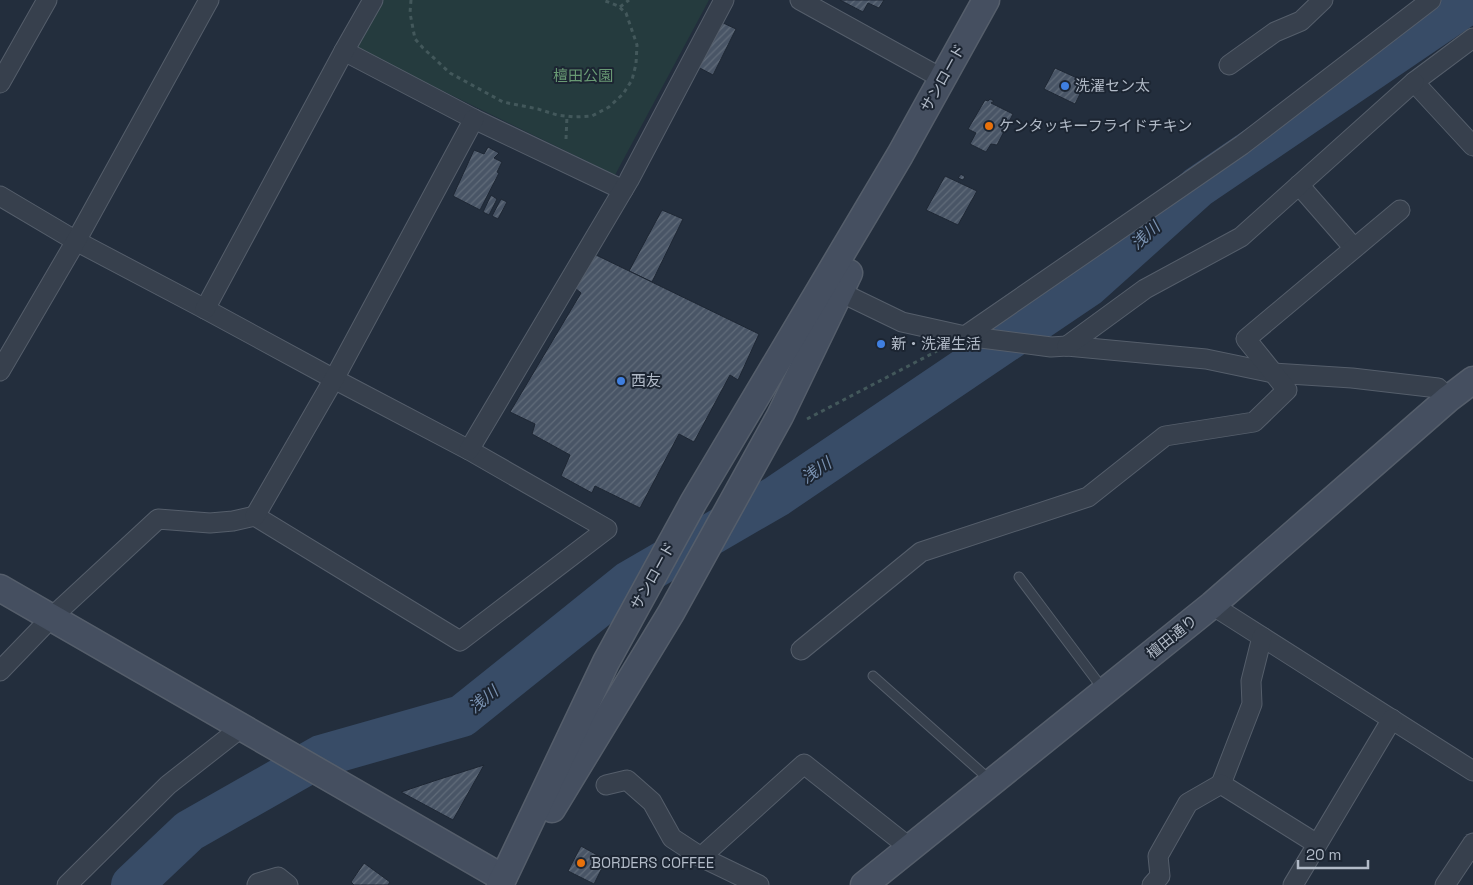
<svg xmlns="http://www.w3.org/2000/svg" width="1473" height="885" font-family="'Space Grotesk','Noto Sans JP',sans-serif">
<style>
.green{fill:#253b3e}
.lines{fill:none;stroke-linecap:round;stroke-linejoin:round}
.river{stroke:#384c67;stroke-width:42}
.building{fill:url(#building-hatch);stroke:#1e2734}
.lane-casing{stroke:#555e6b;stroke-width:11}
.street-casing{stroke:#555e6b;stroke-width:21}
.secondary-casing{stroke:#555e6b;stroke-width:29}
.path{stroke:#43585b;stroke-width:3;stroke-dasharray:4 4;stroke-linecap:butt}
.lane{stroke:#37404d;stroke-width:9}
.street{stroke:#37404d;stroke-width:19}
.secondary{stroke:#454f60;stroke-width:26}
.shop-dot{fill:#3f7fe0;stroke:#1c2532;stroke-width:2}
.food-dot{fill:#e8710a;stroke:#1c2532;stroke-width:2}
.labels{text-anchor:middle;stroke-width:4;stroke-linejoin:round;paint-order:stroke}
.park-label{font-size:15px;fill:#699a74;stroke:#1c2532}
.street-label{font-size:15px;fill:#b2bbc8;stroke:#1c2532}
.poi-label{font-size:15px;fill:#b2bbc8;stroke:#1c2532;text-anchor:start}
.water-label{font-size:16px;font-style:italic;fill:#7a92b1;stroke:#1c2532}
</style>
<defs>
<pattern id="building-hatch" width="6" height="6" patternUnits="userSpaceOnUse" patternTransform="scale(1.25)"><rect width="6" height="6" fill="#495566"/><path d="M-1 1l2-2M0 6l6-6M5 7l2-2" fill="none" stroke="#616c7a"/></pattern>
</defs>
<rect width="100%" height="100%" fill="#232e3d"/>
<polygon class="green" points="383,0 709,0 615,175 357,49"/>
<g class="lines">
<polyline class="river" points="132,885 189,831 321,756 462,716 629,582 777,496 1089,285 1198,187 1473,0"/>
</g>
<g class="building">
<polygon points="840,0 884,0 879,8 868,3 863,12"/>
<polygon points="719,21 736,29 713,75 696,66"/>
<polygon points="1055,68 1086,82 1075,104 1044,89"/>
<polygon points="990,99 994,101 991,103 1013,114 997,145 991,144 986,152 970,144 976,133 968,129 985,100 988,101"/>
<polygon points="488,147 499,153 494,158 502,162 497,172 499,173 480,210 453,196 474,150 484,154"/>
<polygon points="961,174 965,177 963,180 958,178"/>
<polygon points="945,176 977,191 958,225 926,210"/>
<polygon points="491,195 497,199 489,215 483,212"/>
<polygon points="501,199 507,202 498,219 492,216"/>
<polygon points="662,210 683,219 652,282 629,271"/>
<polygon points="594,254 759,334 738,380 730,375 694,442 679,434 640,508 595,486 592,493 561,476 570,455 532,434 535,424 510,412 581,293 575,288"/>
<polygon points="484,765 453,820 401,792 437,780"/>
<polygon points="581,846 606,860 594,884 568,871"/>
<polygon points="364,863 390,882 388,885 354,885 351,882"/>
</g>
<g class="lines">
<defs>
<g id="lane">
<polyline points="1019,577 1103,689"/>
<polyline points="873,676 990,780"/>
</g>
<g id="street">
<polyline points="800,0 943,79"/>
<polyline points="1473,38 1414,82 1473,146"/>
<polyline points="344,51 474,119 623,190"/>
<polyline points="1229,65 1275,32 1301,21 1323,0"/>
<polyline points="0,83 47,0"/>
<polyline points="1299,185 1354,248"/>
<polyline points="0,196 76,241 205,309 334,379 469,450 607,529 460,641 255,516 233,521 210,523 158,519 52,617 0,671"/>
<polyline points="840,292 902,322 965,336 1051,347 1067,346 1206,359 1273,373 1352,378 1438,388 1448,399"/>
<polyline points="205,309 344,51 373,0"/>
<polyline points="965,336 1242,145 1431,0"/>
<polyline points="1067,346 1145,289 1241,237 1414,82"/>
<polyline points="0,371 76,241 209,0"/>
<polyline points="469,450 629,180 724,0"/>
<polyline points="255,516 334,379 474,119"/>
<polyline points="1212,605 1473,771"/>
<polyline points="801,650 921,552 1088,497 1165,436 1254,422 1287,390 1246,339 1400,210"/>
<polyline points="1221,784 1252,704 1251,681 1262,637"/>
<polyline points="606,785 627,780 652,802 672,838 701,857 804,764 910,848"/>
<polyline points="701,857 759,885"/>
<polyline points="67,885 168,785 242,727"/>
<polyline points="257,885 258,883 278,877 288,885"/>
<polyline points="1152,885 1160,876 1158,856 1188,803 1221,784 1317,844"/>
<polyline points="1293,885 1392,719"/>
<polyline points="1445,885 1473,843"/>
</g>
<g id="secondary">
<polyline points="0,588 503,878"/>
<polyline points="552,809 671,613 780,416 849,273"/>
<polyline points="500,885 606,662 693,503 900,155 986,0"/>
<polyline points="864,885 1212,605 1448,399 1473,380"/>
</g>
</defs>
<use href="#lane" class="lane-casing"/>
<use href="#street" class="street-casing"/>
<use href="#secondary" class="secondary-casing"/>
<g class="path">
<polyline points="411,0 410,13 415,39 423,48 450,73 503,102 538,109 557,115 574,117 592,116 609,107 623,94 632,80 636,64 637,45 626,13 618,6 603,0"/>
<polyline points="620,7 629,0"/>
<polyline points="566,139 567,116"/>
<polyline points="807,419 937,351"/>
</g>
<use href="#lane" class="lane"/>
<use href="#street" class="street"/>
<use href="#secondary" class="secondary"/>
</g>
<g class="shop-dot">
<circle cx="1065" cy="86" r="5"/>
<circle cx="881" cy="344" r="5"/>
<circle cx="621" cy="381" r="5"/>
</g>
<g class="food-dot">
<circle cx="989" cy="126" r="5"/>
<circle cx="581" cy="863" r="5"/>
</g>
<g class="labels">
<g class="park-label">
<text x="583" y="81">檀田公園</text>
</g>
<g class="street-label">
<text transform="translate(943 78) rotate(-61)" y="5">サンロード</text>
<text transform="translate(653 576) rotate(-61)" y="5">サンロード</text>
<text transform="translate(1172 637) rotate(-39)" y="5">檀田通り</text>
</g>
<g class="poi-label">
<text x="1075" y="91">洗濯セン太</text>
<text x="999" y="131">ケンタッキーフライドチキン</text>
<text x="891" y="349">新・洗濯生活</text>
<text x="631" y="386">西友</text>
<text x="591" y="868">BORDERS COFFEE</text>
</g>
<g class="water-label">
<text transform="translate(1145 235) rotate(-42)" y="6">浅川</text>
<text transform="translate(816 470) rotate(-34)" y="6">浅川</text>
<text transform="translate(483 699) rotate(-39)" y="6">浅川</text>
</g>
</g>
<path d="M1298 860v8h70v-8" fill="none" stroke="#b2bbc8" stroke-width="2.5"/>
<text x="1306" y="860" font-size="15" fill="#b2bbc8" stroke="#1c2532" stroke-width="4" paint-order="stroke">20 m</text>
</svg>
